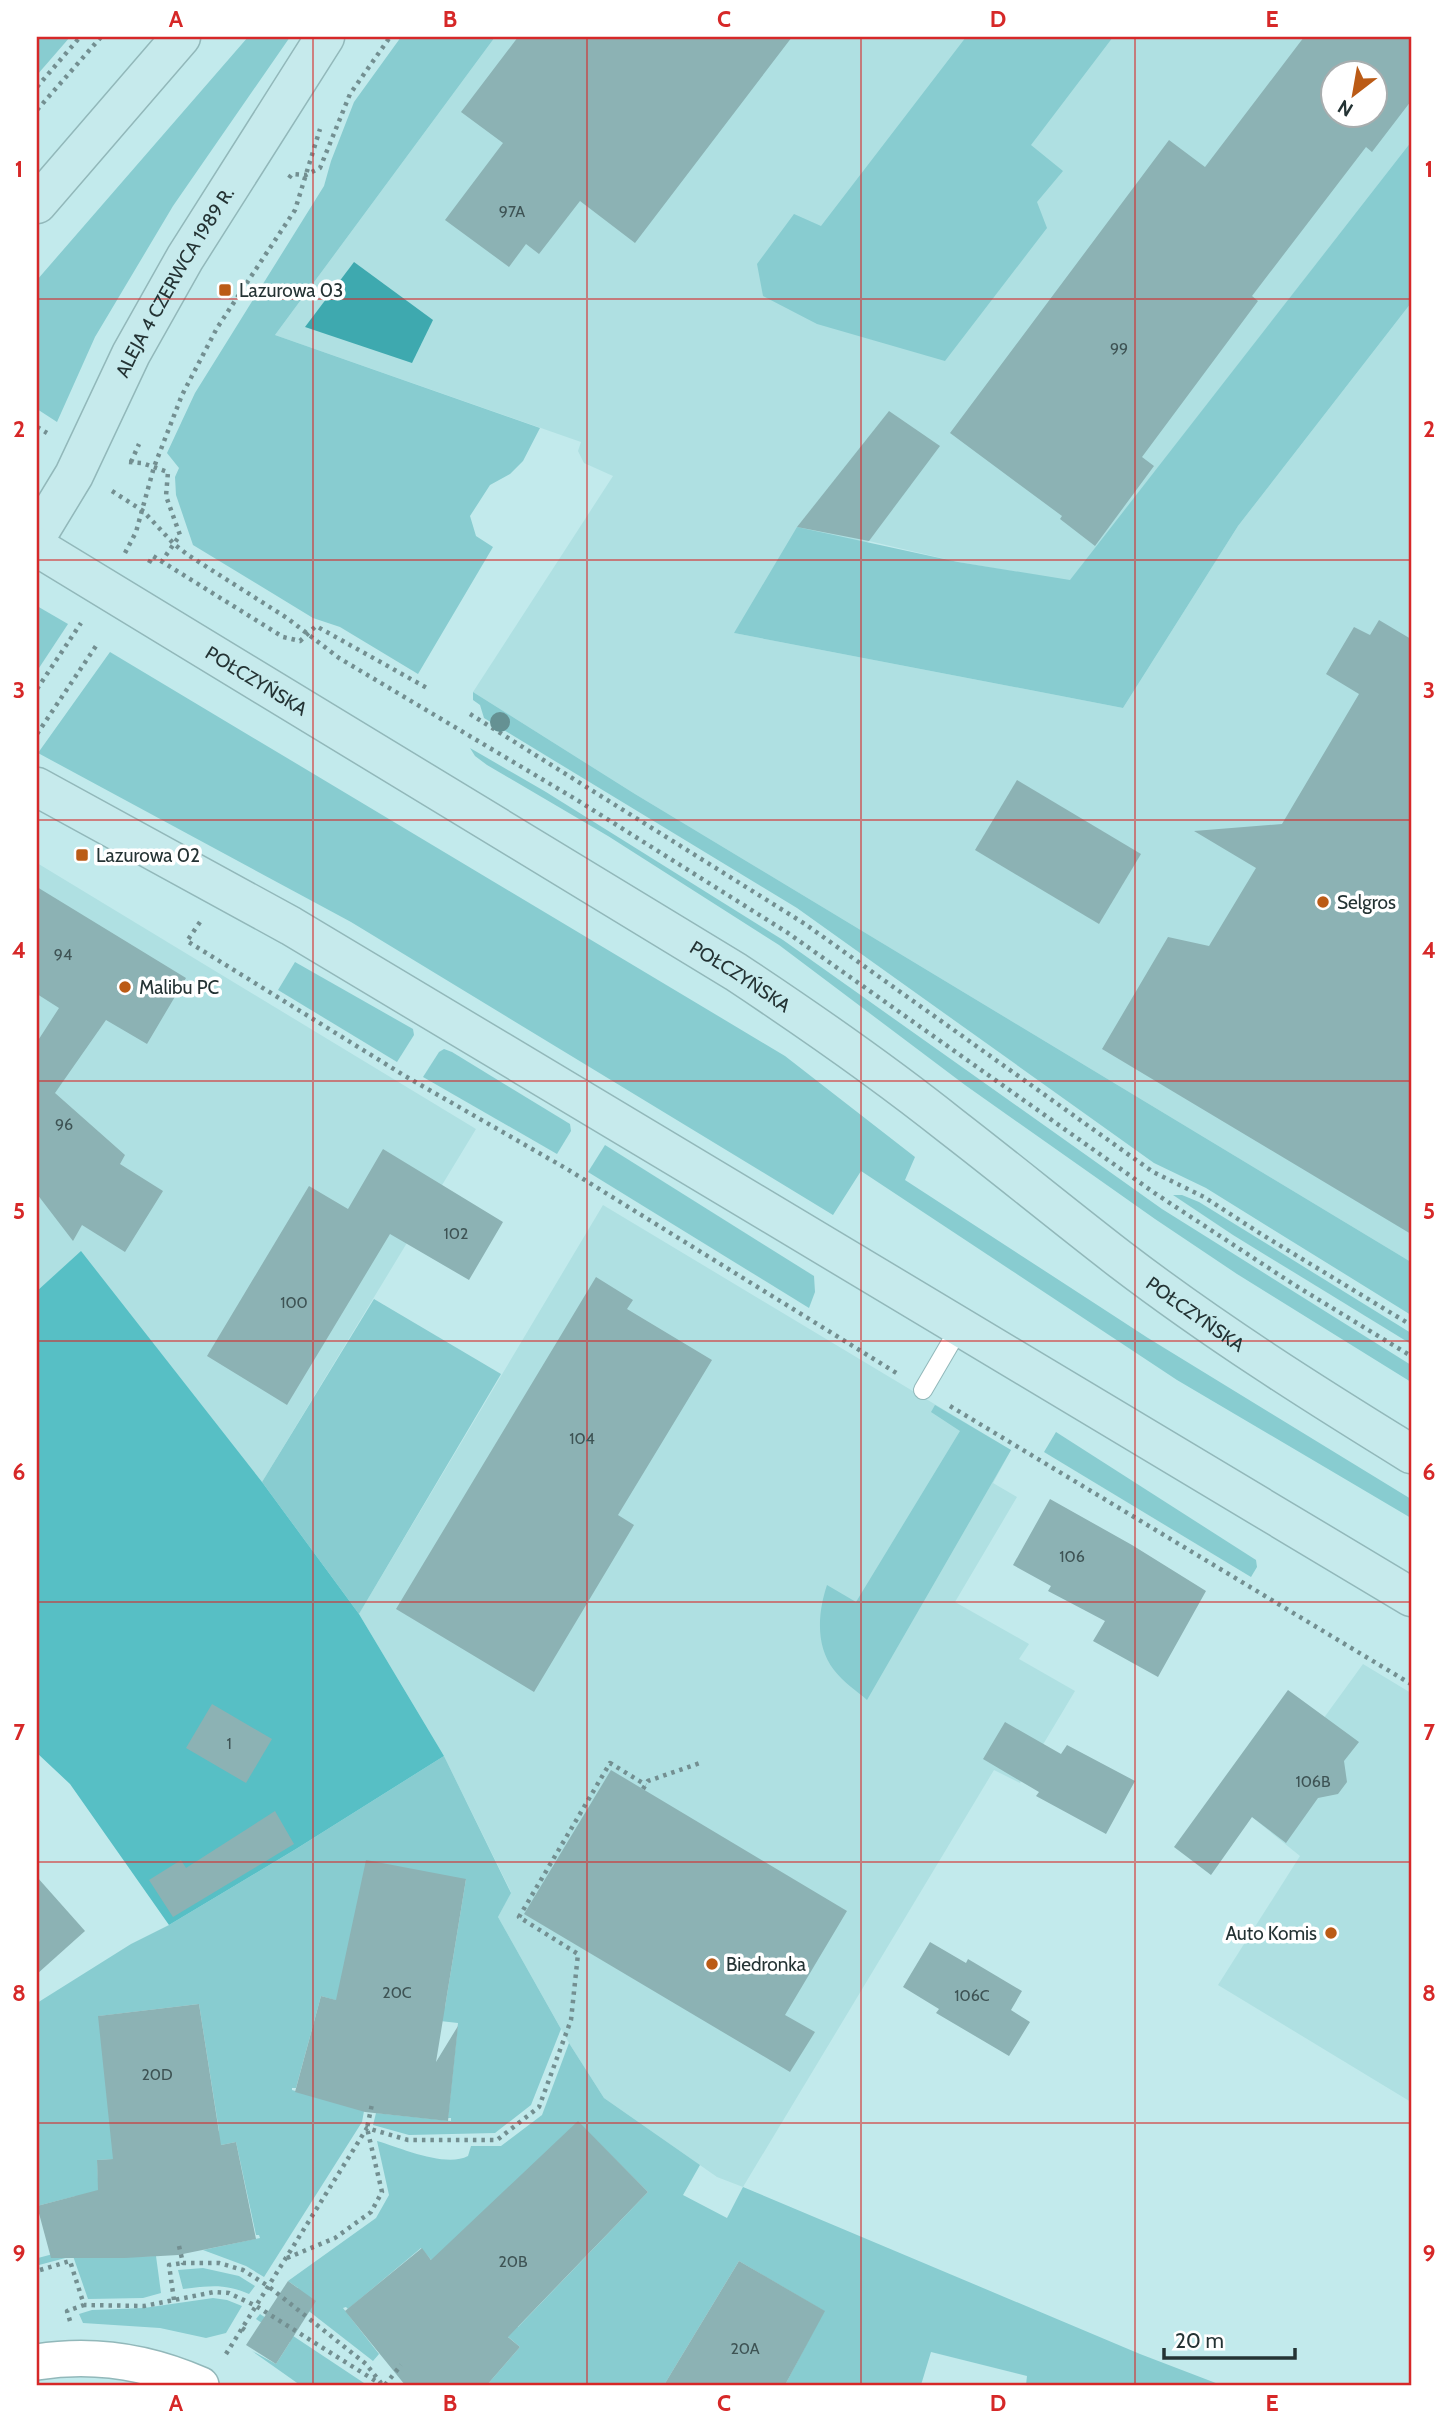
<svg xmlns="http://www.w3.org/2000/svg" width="1448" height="2422" font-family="Cabin,sans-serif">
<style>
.built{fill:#afe0e2;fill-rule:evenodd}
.green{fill:#88ccd0}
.forest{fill:#57bfc5}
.water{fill:#3ea9af}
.building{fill:#8cb2b4;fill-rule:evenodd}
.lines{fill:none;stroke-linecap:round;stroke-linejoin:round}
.lane-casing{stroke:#92b8ba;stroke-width:20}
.street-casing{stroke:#92b8ba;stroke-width:38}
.secondary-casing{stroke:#92b8ba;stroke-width:41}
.path{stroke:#738f91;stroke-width:4.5;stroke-dasharray:3.5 5;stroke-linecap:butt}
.lane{stroke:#fff;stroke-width:18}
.street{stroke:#fff;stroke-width:35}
.secondary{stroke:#c6eaec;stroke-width:38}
.tree{fill:#659193}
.grid{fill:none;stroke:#d62828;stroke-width:2;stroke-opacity:0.55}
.poi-dot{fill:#bb5b16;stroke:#fff;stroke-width:2.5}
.labels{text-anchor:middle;stroke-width:7;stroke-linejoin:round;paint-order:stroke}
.number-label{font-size:16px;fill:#3e5354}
.street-label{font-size:19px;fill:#243334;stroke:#fff}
.poi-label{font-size:19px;fill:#243334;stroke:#fff;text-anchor:start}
.neatline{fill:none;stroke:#d62828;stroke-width:2.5}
.grid-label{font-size:23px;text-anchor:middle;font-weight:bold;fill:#d62828}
</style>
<rect width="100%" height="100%" fill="#c2eaec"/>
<g class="built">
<path d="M495,37H1411V142L1070,581L958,562L869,541L734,633L1123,708L1238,526L1411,303V1262L635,794L473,692L613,476L584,463L578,451L581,442L275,335ZM1332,74H1374V116H1332Z"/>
<polygon points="37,863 476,1129 262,1482 81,1252 37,1291"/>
<polygon points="603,1205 1011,1450 993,1483 1017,1497 955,1602 1029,1644 1019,1659 1075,1691 1020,1783 994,1770 743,2187 717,2177 604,2098 569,2043 498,1917 511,1892 444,1756 359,1614"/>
<polygon points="1363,1664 1411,1693 1411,2102 1218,1985 1300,1856 1252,1817"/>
</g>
<g class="green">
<polygon points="37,37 70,37 37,75"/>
<polygon points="248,37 290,37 173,206 95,337 57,422 37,409 37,280"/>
<polygon points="401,37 495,37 275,335 540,428 523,461 510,474 490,485 470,516 476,536 493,547 418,674 340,627 313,618 193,545 176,495 175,477 179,468 167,453 195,393 324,186 331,161 354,102"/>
<polygon points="966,37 1113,37 1031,145 1063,171 1037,202 1047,228 945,361 817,324 763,296 757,264 794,214 821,226"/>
<polygon points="1411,142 1411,303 1238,526 1123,708 734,633 797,527 958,562 1070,580"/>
<polygon points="37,606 68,624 37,671"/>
<polygon points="110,652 785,1056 915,1157 905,1180 1148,1338 1411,1499 1411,1518 1177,1380 861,1171 833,1215 351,922 38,753"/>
<polygon points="473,692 635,794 1411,1262 1411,1315 1206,1188 1154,1163 797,908 484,718 480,705 473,700"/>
<polygon points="470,748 546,792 783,940 1162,1209 1411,1365 1411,1382 1237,1274 1155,1219 965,1085 779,945 608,836 487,765 475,756"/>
<polygon points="295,962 413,1029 414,1035 397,1062 278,990"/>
<polygon points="444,1049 452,1052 570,1124 571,1131 557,1154 423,1077 439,1052"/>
<polygon points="605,1145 814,1276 815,1292 809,1308 588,1172"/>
<polygon points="1173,1195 1182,1195 1199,1202 1411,1333 1411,1344 1233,1235"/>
<polygon points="374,1299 501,1374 359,1614 262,1482"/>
<path d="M935,1405L1011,1450L867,1700C857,1691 843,1682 834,1670C815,1646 818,1612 827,1585L856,1602L960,1431L931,1412Z"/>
<polygon points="1056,1432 1256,1560 1257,1567 1251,1577 1044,1452"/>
<polygon points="444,1756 511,1893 498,1917 561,2029 531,2105 495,2133 409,2135 373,2125 376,2113 451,2121 451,2118 448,2118 458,2023 422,2019 423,2013 445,2007 466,1879 356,2006 321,1996 296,2088 292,2088 292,2090 364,2111 362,2122 264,2277 246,2266 203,2250 260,2238 259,2235 256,2235 236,2142 201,2149 200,2143 219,2131 199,2004 99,2016 133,2158 97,2160 102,2255 97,2256 99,2258 156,2256 161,2293 143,2298 88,2299 73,2256 39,2265 38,2258 79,2247 76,2196 37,2206 37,2003 131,1944 169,1925 296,1849"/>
<path d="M569,2043L604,2098L700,2165L683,2195L727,2218L743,2187L1140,2354L1221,2385H1026L1027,2376L931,2352L921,2385H785L824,2311L739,2261L664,2385H487L520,2347L492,2323L495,2319L518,2327L648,2192L578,2122L445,2276L421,2248L348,2309L346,2307L343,2308L379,2354L373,2361L292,2298L298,2288L288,2281L376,2218L389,2195L377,2141C401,2148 446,2168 468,2156L471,2146H501L542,2115Z"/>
<path d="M203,2268L239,2276L255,2286L249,2294C224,2283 209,2286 183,2289L178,2270Z"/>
<polygon points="213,2298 227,2300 242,2306 226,2333 206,2338 160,2328 83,2323 79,2314 92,2310 144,2308"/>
<polygon points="260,2314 367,2385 300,2385 252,2351 276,2364 290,2342 256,2319"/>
</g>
<polygon class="forest" points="81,1251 262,1482 359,1614 444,1756 296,1849 169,1925 70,1784 37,1753 37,1291"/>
<polygon class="water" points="354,262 433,320 412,363 305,327"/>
<g class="building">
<polygon points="518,37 792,37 635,243 580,201 539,254 526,244 509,267 445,220 503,143 461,112"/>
<path d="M1304,37H1411V101L1372,152L1366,147L1252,296L1258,301L1142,457L1154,466L1095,546L1060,519L1062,516L950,433L1169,140L1205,167ZM1333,74H1375V116H1333Z"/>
<polygon points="889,411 940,446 869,541 797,527"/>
<polygon points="1379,620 1411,639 1411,1234 1102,1049 1168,937 1209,946 1256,868 1194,831 1282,824 1359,694 1326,674 1354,627 1370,635"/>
<polygon points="1017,780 1141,854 1099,924 975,850"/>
<polygon points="37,887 186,978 147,1044 106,1020 55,1093 125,1155 120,1164 163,1191 125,1252 82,1225 73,1241 37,1194 37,1042 59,1008 37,994"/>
<polygon points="383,1149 503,1222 469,1280 390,1234 287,1405 207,1356 309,1186 348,1209"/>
<polygon points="596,1277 633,1300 627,1309 712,1360 618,1515 634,1525 534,1692 396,1609"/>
<polygon points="1050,1499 1132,1545 1206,1591 1158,1677 1093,1641 1105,1621 1048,1591 1051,1586 1013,1565"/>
<polygon points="1288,1690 1359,1742 1344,1761 1347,1782 1338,1794 1318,1798 1286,1843 1252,1817 1211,1875 1174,1847"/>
<polygon points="212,1704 272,1739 246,1783 186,1748"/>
<polygon points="1005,1722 1061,1754 1067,1745 1135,1781 1106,1834 1036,1796 1039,1792 983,1759"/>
<polygon points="611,1770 847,1911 785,2015 815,2032 790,2072 524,1914"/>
<polygon points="275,1811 294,1844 173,1917 149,1880 181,1860 186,1868"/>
<polygon points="366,1860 466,1879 436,2062 458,2026 448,2121 365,2112 295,2092 321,1996 336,2000"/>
<polygon points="37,1877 85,1931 37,1974"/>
<polygon points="930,1942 966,1963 968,1959 1022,1991 1011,2010 1030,2022 1009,2056 936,2013 939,2009 903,1987"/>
<polygon points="199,2004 221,2145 236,2142 256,2239 178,2255 125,2258 51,2258 37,2206 98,2190 97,2160 113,2159 98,2016"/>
<polygon points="578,2121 648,2192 508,2337 520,2347 487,2385 405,2385 345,2311 422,2248 431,2260"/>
<polygon points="739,2261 825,2311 785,2385 664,2385"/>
<polygon points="288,2281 316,2301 276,2364 246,2345"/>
</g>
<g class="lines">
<defs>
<polyline id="lane" points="923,1390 961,1325"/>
<path id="street" d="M37,2362C93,2353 149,2362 201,2385"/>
<g id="secondary">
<polyline points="37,204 181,37"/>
<path id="s1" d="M37,536L74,475L131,354L185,258L325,37"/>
<path id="s2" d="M37,547L736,972C810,1021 882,1071 951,1126C1008,1170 1064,1216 1121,1260C1214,1331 1312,1393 1411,1454"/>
<polyline points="37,787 291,926 1411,1597"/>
</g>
</defs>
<use href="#lane" class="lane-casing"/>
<use href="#street" class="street-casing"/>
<use href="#secondary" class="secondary-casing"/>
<g class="path">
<polyline points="37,87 80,37"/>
<polyline points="37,110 101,37"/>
<polyline points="289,178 292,174 306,175 320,168 350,94 390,37"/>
<polyline points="37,427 47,433"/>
<polyline points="129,462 142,463 168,472 166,496 180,535 162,561"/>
<polyline points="131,462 139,444"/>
<polyline points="112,491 143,511 174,544 188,555 287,618 339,658 577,800 788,933 1156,1194 1293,1284 1411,1356"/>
<polyline points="125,553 136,532 154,467 182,395 217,328 295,210 320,129"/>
<polyline points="149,563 153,556 283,637 300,641 316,626 427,688"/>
<polyline points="37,689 81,623"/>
<polyline points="470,714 805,924 1153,1172 1204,1197 1261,1234 1411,1325"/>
<polyline points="37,734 98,643"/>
<polyline points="200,922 187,941 405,1076 567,1169 898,1374"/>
<polyline points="950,1406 1411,1684"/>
<polyline points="643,1789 648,1781 700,1763"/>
<polyline points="179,2246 183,2263 219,2263 243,2270 268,2286 366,2364 381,2383"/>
<polyline points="287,2258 335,2238 371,2212 382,2192 367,2128 372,2104"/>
<polyline points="40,2270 70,2261 84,2305 144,2306 214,2292 229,2293 256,2306 382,2385"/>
<polyline points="174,2300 169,2265 183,2263"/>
<polyline points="70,2321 67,2311 84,2305"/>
<polyline points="242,2328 248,2332"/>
<polyline points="226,2354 367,2128 408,2140 497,2140 539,2107 571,2020 578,1954 519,1917 610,1763 646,1785"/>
<polyline points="385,2385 401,2365"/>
</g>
<use href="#lane" class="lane"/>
<use href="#street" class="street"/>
<use href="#secondary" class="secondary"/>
</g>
<circle class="tree" cx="500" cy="722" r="10"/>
<path class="grid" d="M313,37V2385M587,37V2385M861,37V2385M1135,37V2385M37,299H1411M37,560H1411M37,820H1411M37,1081H1411M37,1341H1411M37,1602H1411M37,1862H1411M37,2123H1411"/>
<g class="poi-dot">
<rect x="218" y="283" width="14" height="14" rx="3.5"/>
<rect x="75" y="848" width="14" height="14" rx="3.5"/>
<circle cx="1323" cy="902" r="7"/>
<circle cx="125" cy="987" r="7"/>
<circle cx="1331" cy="1933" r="7"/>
<circle cx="712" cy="1964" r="7"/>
</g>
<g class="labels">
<g class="number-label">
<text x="512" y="217">97A</text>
<text x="1119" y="354">99</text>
<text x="63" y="960">94</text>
<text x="64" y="1130">96</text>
<text x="456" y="1239">102</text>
<text x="294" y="1308">100</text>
<text x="582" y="1444">104</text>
<text x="1072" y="1562">106</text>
<text x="229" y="1749">1</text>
<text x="1313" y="1787">106B</text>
<text x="397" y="1998">20C</text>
<text x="972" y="2001">106C</text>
<text x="157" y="2080">20D</text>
<text x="513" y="2267">20B</text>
<text x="745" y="2354">20A</text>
</g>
<g class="street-label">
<text dy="7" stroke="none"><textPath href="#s1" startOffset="289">ALEJA 4 CZERWCA 1989 R.</textPath></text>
<text dy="7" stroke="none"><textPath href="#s2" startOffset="257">POŁCZYŃSKA</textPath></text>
<text dy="7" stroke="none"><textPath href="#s2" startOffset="824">POŁCZYŃSKA</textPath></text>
<text dy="7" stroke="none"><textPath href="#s2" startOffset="1391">POŁCZYŃSKA</textPath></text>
</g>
<g class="poi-label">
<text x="239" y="297">Lazurowa 03</text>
<text x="96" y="862">Lazurowa 02</text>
<text x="1337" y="909">Selgros</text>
<text x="139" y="994">Malibu PC</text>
<text x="1317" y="1940" text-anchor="end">Auto Komis</text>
<text x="726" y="1971">Biedronka</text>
</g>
</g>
<rect width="1448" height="2422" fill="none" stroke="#ffffff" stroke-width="77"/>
<g transform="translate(1354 94) rotate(211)"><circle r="33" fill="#ffffff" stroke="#a7adae" stroke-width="2"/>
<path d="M0-5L12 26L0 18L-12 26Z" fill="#bb5b16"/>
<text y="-10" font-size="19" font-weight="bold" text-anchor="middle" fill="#243334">N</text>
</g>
<path d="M1164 2348v10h131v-10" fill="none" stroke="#243334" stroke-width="3.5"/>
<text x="1175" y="2348" font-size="21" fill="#243334" stroke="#ffffff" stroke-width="5" paint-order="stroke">20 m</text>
<rect x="38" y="38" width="1372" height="2346" class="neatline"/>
<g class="grid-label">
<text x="176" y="27">A</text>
<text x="450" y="27">B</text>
<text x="724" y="27">C</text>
<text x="998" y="27">D</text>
<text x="1272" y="27">E</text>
<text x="19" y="177">1</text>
<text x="1429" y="177">1</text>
<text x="19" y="437">2</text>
<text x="1429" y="437">2</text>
<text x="19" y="698">3</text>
<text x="1429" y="698">3</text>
<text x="19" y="958">4</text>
<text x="1429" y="958">4</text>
<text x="19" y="1219">5</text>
<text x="1429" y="1219">5</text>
<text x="19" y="1480">6</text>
<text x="1429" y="1480">6</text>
<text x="19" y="1740">7</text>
<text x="1429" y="1740">7</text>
<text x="19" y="2001">8</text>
<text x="1429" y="2001">8</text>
<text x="19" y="2261">9</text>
<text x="1429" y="2261">9</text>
<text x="176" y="2411">A</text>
<text x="450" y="2411">B</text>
<text x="724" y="2411">C</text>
<text x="998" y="2411">D</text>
<text x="1272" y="2411">E</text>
</g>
</svg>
